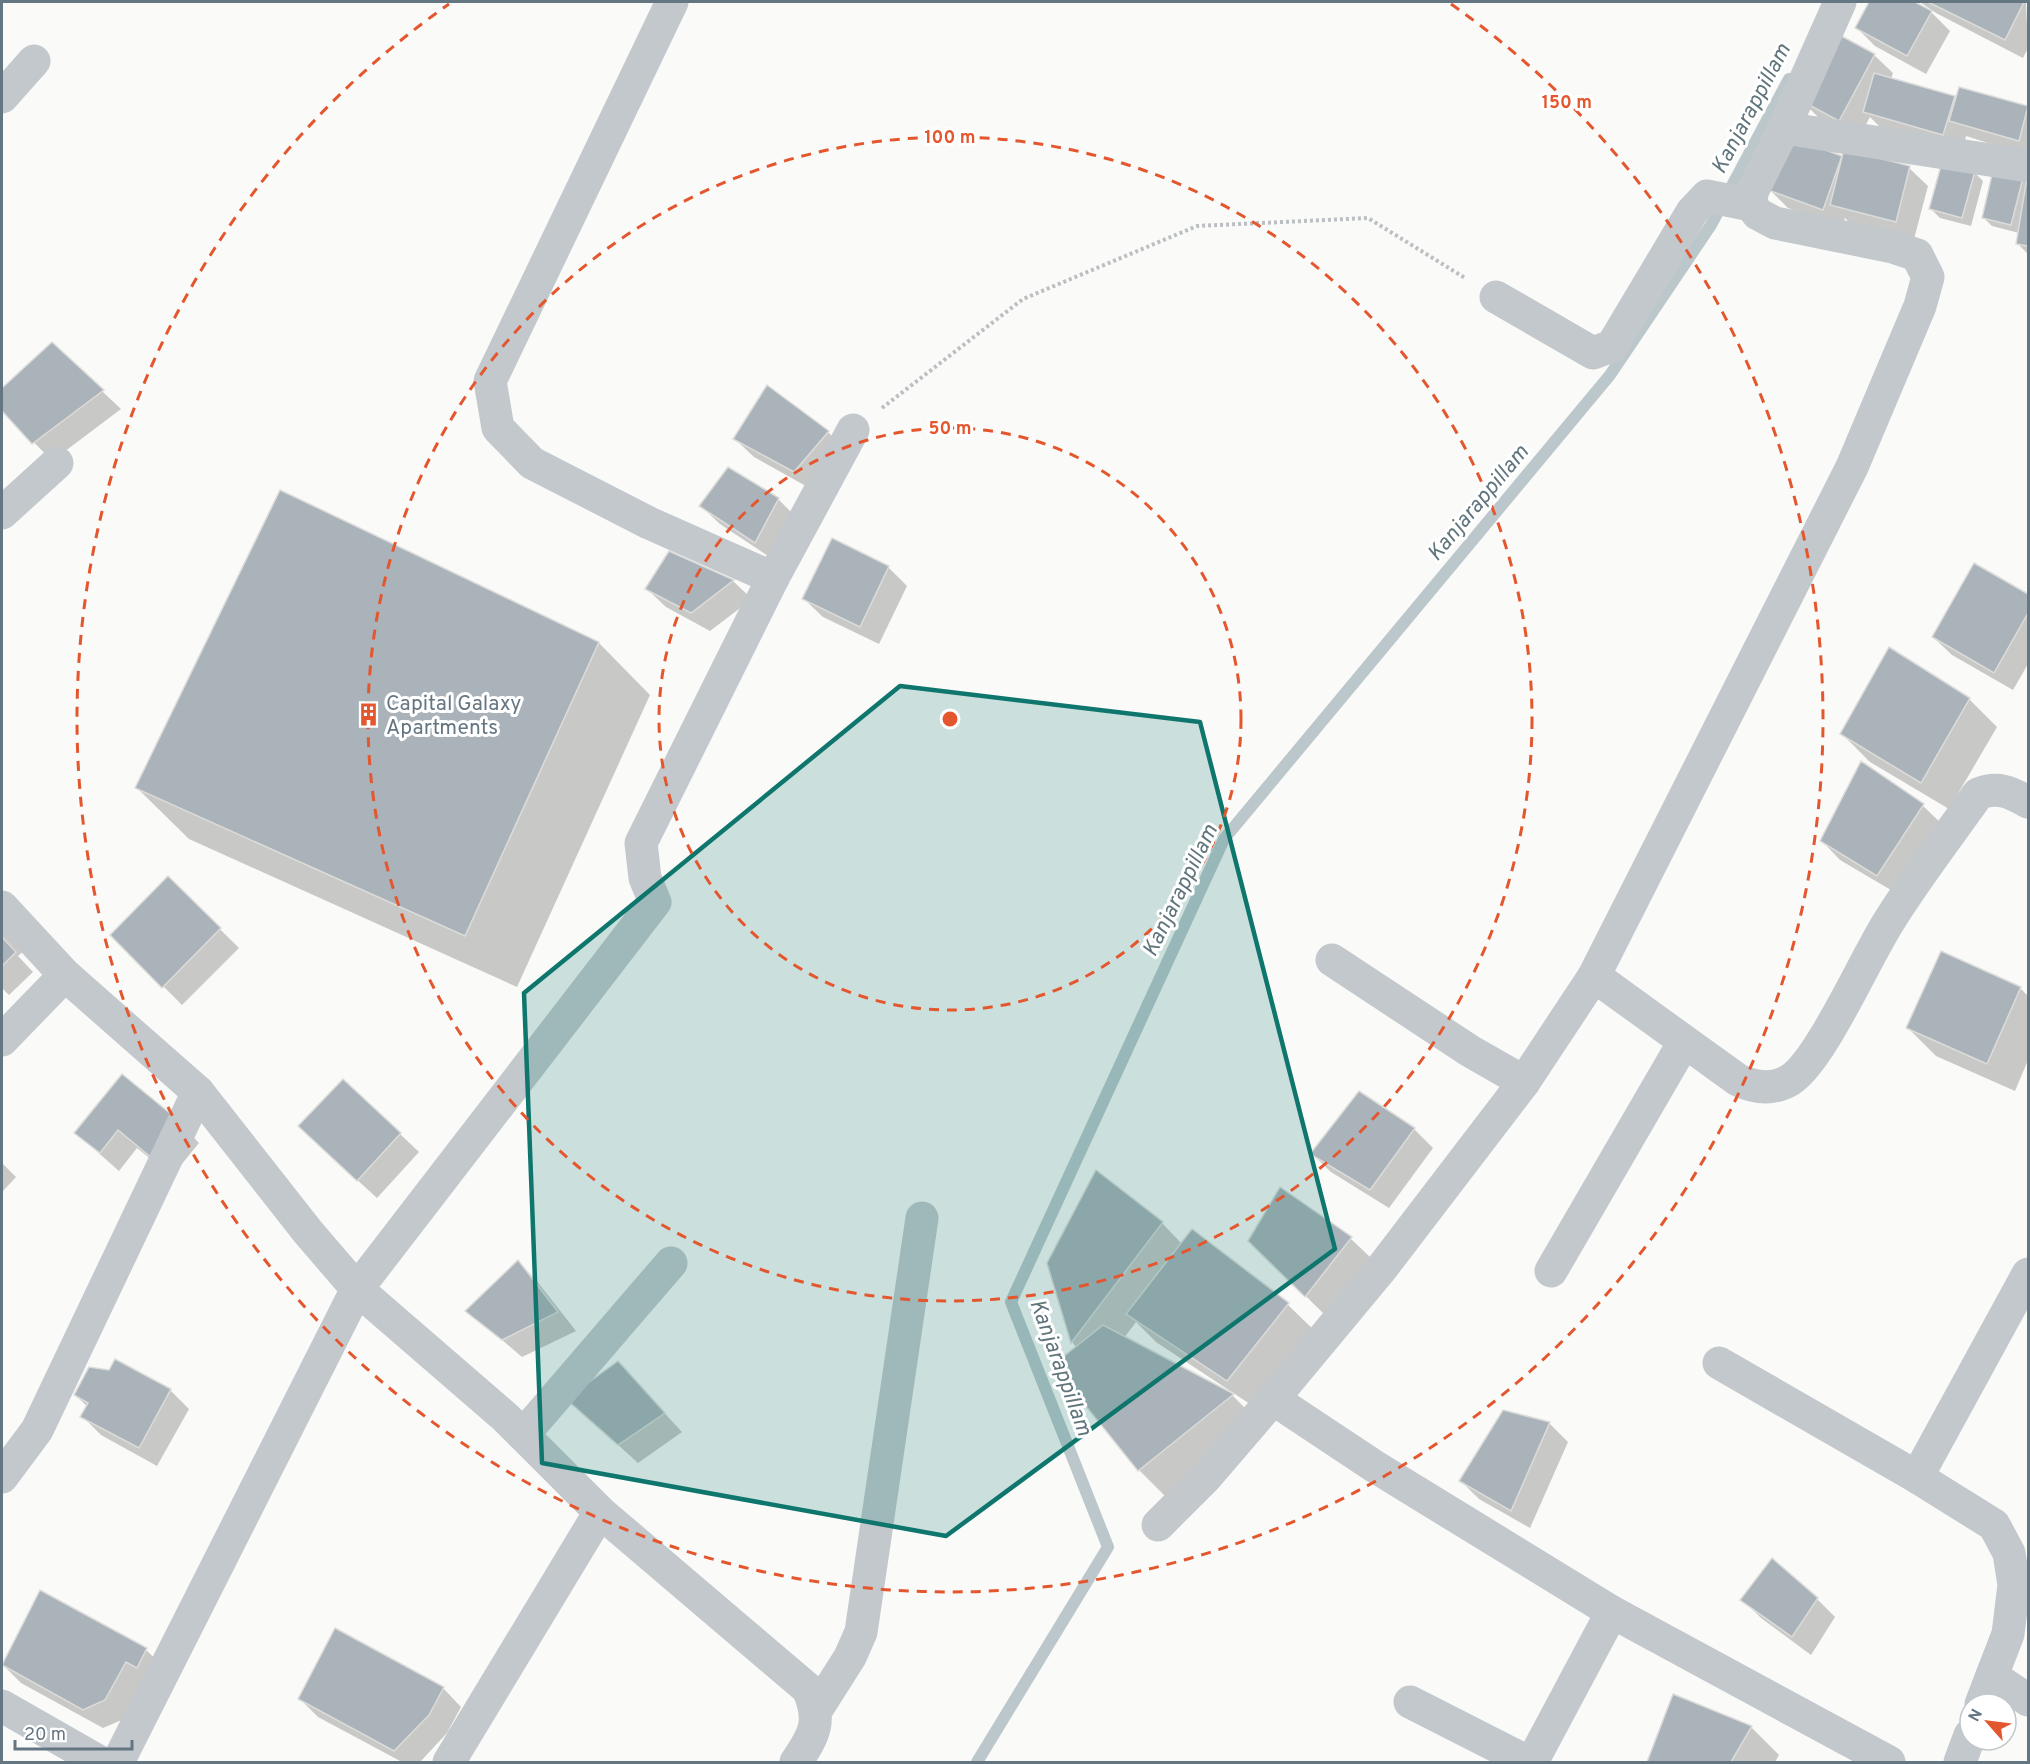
<svg xmlns="http://www.w3.org/2000/svg" width="2030" height="1764" font-family="Overpass,sans-serif">
<style>
.shadow{fill:#0003}
.lines{fill:none;stroke-linecap:round;stroke-linejoin:round}
.stream{stroke:#bbc7cb;stroke-width:12}
.building{fill:#aab3b9;stroke:#dcdcda;stroke-width:1.5}
.path{stroke:#bbbfc2;stroke-width:4;stroke-dasharray:3 3;stroke-linecap:butt}
.minor{stroke:#c3c8cc;stroke-width:33}
.marked{fill:#0f766e;fill-opacity:0.2;stroke:#0f766e;stroke-width:4.5;stroke-linejoin:round}
.ring{fill:none;stroke:#e4572e;stroke-width:3;stroke-dasharray:10 8}
.labels{text-anchor:middle;stroke-width:6;stroke-linejoin:round;paint-order:stroke}
.poi-label{font-size:21px;fill:#657683;stroke:#fff;text-anchor:start}
.water-label{font-size:22px;font-style:italic;fill:#60757c;stroke:#fff}
.centre{fill:#e4572e;stroke:#fff;stroke-width:3}
.ring-label{font-size:18px;text-anchor:middle;font-weight:bold;fill:#e4572e;stroke:#fff;stroke-width:6;stroke-linejoin:round;paint-order:stroke}
</style>
<rect width="100%" height="100%" fill="#fafaf8"/>
<g class="shadow">
<polygon points="1871,2 1911,2 1931,12 1950,31 1926,74 1875,46 1856,27"/>
<polygon points="1920,2 2026,2 2028,48 2023,58 1936,13"/>
<polygon points="1874,55 1893,73 1891,79 1957,100 1960,88 2028,108 2028,156 1966,136 1962,153 1883,130 1870,117 1858,139 1819,118 1800,99"/>
<polygon points="1787,138 1843,158 1909,168 1928,186 1914,239 1850,223 1845,218 1841,227 1788,208 1769,189"/>
<polygon points="1974,172 1983,181 1971,226 1940,218 1931,209"/>
<polygon points="2022,179 2028,184 2028,180 2028,254 2017,243 2019,233 1992,226 1983,217"/>
<polygon points="52,344 121,409 52,461 2,409 2,390"/>
<polygon points="828,432 846,451 813,490 754,457 735,439"/>
<polygon points="281,492 599,643 650,695 517,987 189,839 137,788"/>
<polygon points="778,499 797,518 774,560 720,524 701,506"/>
<polygon points="669,553 733,581 752,599 710,631 666,607 647,589"/>
<polygon points="1975,565 2028,596 2028,664 2013,690 1952,655 1933,637"/>
<polygon points="888,567 907,586 879,644 823,617 804,599"/>
<polygon points="1969,699 1997,727 1949,809 1870,762 1842,734"/>
<polygon points="1862,763 1923,806 1942,824 1896,893 1840,860 1822,841"/>
<polygon points="168,878 239,948 182,1005 112,935"/>
<polygon points="2,917 29,946 18,956 33,972 9,995 2,988"/>
<polygon points="2020,988 2028,996 2028,1060 2015,1091 1936,1056 1908,1028"/>
<polygon points="1360,1093 1414,1129 1433,1148 1389,1208 1331,1172 1312,1154"/>
<polygon points="181,1124 199,1143 172,1176 137,1148 119,1171 76,1133"/>
<polygon points="400,1134 419,1152 377,1198 319,1145"/>
<polygon points="2,1163 16,1177 2,1192"/>
<polygon points="1281,1189 1351,1239 1370,1257 1324,1314 1250,1241"/>
<polygon points="1162,1223 1182,1244 1192,1231 1288,1305 1316,1332 1256,1408 1156,1342 1136,1322 1124,1338 1233,1396 1260,1423 1167,1498 1139,1470 1055,1366 1077,1348 1072,1342 1049,1263"/>
<polygon points="518,1262 536,1280 576,1331 522,1357 468,1311"/>
<polygon points="115,1361 170,1390 189,1409 157,1466 101,1435 82,1416 88,1407 75,1395 109,1372"/>
<polygon points="618,1363 682,1432 638,1463 568,1399"/>
<polygon points="1504,1412 1550,1424 1568,1442 1530,1528 1479,1499 1461,1481"/>
<polygon points="41,1592 146,1650 165,1668 124,1719 103,1728 21,1683 3,1665"/>
<polygon points="1742,1599 1817,1599 1835,1617 1811,1655 1761,1618"/>
<polygon points="443,1688 461,1707 447,1733 420,1762 402,1762 318,1717 299,1698"/>
<polygon points="1673,1696 1751,1727 1779,1755 1775,1762 1649,1762"/>
</g>
<g class="lines">
<polyline class="stream" points="977,1762 1108,1547 1011,1302 1224,839 1610,375 1711,225 1789,79"/>
</g>
<g class="building">
<polygon points="1869,2 1915,2 1932,11 1907,56 1855,28"/>
<polygon points="1928,2 2024,2 2005,40"/>
<polygon points="1834,32 1875,54 1839,121 1798,99"/>
<polygon points="1874,73 1955,96 1943,135 1863,112"/>
<polygon points="1959,87 2028,106 2019,141 1949,121"/>
<polygon points="1787,136 1842,156 1823,210 1768,190"/>
<polygon points="1844,149 1910,166 1896,222 1830,205"/>
<polygon points="1942,162 1975,171 1962,218 1929,209"/>
<polygon points="1993,170 2023,178 2011,225 1982,218"/>
<polygon points="2027,178 2028,179 2028,246 2016,244"/>
<polygon points="52,342 104,390 32,444 2,411 2,388"/>
<polygon points="767,385 829,431 794,472 733,439"/>
<polygon points="728,467 779,498 755,543 699,506"/>
<polygon points="280,490 599,642 465,936 135,788"/>
<polygon points="832,538 889,566 860,627 802,599"/>
<polygon points="669,551 734,580 691,613 645,589"/>
<polygon points="1974,563 2028,594 2028,613 1994,673 1932,637"/>
<polygon points="1889,647 1970,698 1921,783 1840,734"/>
<polygon points="1861,761 1924,804 1877,876 1820,841"/>
<polygon points="168,876 221,928 162,988 110,935"/>
<polygon points="2,937 16,952 2,966"/>
<polygon points="1941,951 2021,987 1987,1064 1906,1028"/>
<polygon points="122,1074 182,1123 153,1159 118,1130 100,1153 74,1133"/>
<polygon points="343,1079 401,1133 357,1181 298,1126"/>
<polygon points="1359,1091 1415,1128 1370,1190 1310,1154"/>
<polygon points="1096,1170 1163,1222 1071,1343 1047,1263"/>
<polygon points="1280,1187 1352,1237 1305,1297 1248,1241"/>
<polygon points="1192,1229 1289,1303 1227,1381 1126,1314"/>
<polygon points="518,1260 558,1312 502,1340 465,1311"/>
<polygon points="1103,1325 1234,1394 1138,1471 1053,1365"/>
<polygon points="115,1359 171,1389 139,1448 80,1417 88,1403 74,1395 89,1367 109,1370"/>
<polygon points="618,1361 665,1413 618,1445 566,1399"/>
<polygon points="1503,1410 1550,1422 1511,1511 1459,1481"/>
<polygon points="1772,1558 1818,1598 1792,1637 1740,1600"/>
<polygon points="40,1590 147,1648 137,1668 126,1662 105,1700 83,1710 2,1665"/>
<polygon points="335,1628 444,1687 429,1715 394,1751 298,1699"/>
<polygon points="1673,1694 1752,1726 1731,1762 1647,1762"/>
</g>
<g class="lines">
<polyline class="path" points="882,408 1023,299 1197,226 1368,218 1465,278"/>
<g class="minor">
<path d="M672,2L490,381L498,428L532,463L649,523L773,578L641,843L645,878L655,902L357,1289L505,1417L600,1512L808,1689C822,1721 815,1734 796,1762"/>
<polyline points="2,97 34,61"/>
<polyline points="1784,128 1840,2"/>
<polyline points="1496,297 1593,353 1612,346 1692,212 1707,196 1751,205"/>
<polyline points="2,513 57,463"/>
<polyline points="773,578 853,430"/>
<polyline points="2,907 65,975 198,1092 308,1232 357,1289 118,1762"/>
<polyline points="1332,960 1470,1051 1524,1082"/>
<path d="M1594,976L1738,1080C1755,1088 1773,1090 1790,1080C1821,1061 1867,954 1891,918C1918,875 1949,835 1978,794C1998,786 2010,792 2028,802"/>
<polyline points="2,1040 65,975"/>
<polyline points="1551,1271 1684,1042"/>
<polyline points="1719,1363 1917,1477 1994,1525 2009,1553 2014,1585 2008,1634 1981,1704"/>
<polyline points="523,1435 671,1263"/>
<polyline points="2,1477 37,1430 198,1092"/>
<polyline points="1917,1477 2028,1274"/>
<polyline points="1158,1525 1206,1477 1273,1399"/>
<polyline points="1992,1676 2028,1700"/>
<polyline points="1410,1702 1528,1762"/>
<polyline points="2,1706 100,1762"/>
<polyline points="817,1709 850,1657 861,1632 922,1218"/>
<polyline points="449,1762 600,1512"/>
<polyline points="1532,1762 1612,1612"/>
<polyline points="1889,1762 1612,1612 1374,1466 1273,1399 1381,1269 1524,1082 1594,976 1852,467 1920,306 1928,277 1917,255 1893,247 1775,223 1758,214 1751,205 1752,192 1784,128 2028,166"/>
<polyline points="1960,1762 1970,1735"/>
</g>
</g>
<path class="marked" d="M900,686L1200,722L1335,1249L946,1536L542,1463L524,993Z"/>
<g class="ring">
<circle cx="950" cy="719" r="291"/>
<circle cx="950" cy="719" r="582"/>
<path d="M1451 4A873 873 0 1 1 449 4"/>
</g>
<defs>
<symbol id="building-bare" viewBox="-9 -9 18 18"><path d="M-4-6H4V6H1V3H-1V6H-4ZM-2.5-4.3h1.7v1.8h-1.7ZM.8-4.3h1.7v1.8H.8ZM-2.5-1h1.7V.8h-1.7ZM.8-1h1.7V.8H.8Z" fill="#e4572e" stroke="#fff" stroke-width="2.5" paint-order="stroke"/></symbol>
</defs>
<g fill-rule="evenodd">
<use href="#building-bare" x="352" y="698" width="33" height="33"/>
</g>
<g class="labels">
<g class="poi-label">
<text x="386" y="710">Capital Galaxy<tspan x="386" dy="24">Apartments</tspan></text>
</g>
<g class="water-label">
<text transform="translate(1750 108) rotate(-62)" y="8">Kanjarappillam</text>
<text transform="translate(1477 502) rotate(-50)" y="8">Kanjarappillam</text>
<text transform="translate(1179 890) rotate(-64)" y="8">Kanjarappillam</text>
<text transform="translate(1062 1367) rotate(70)" y="8">Kanjarappillam</text>
</g>
</g>
<circle cx="950" cy="719" r="9" class="centre"/>
<g class="ring-label">
<text x="1567" y="108">150 m</text>
<text x="950" y="143">100 m</text>
<text x="950" y="434">50 m</text>
</g>
<rect width="2030" height="1764" fill="none" stroke="#657683" stroke-width="6"/>
<g transform="translate(1988 1722) rotate(298)"><circle r="28" fill="#ffffff" stroke="#c1c8cd" stroke-width="1.5"/>
<path d="M0-4.5L10 22L0 15L-10 22Z" fill="#e4572e"/>
<text y="-9" font-size="16" font-weight="bold" text-anchor="middle" fill="#657683">N</text>
</g>
<path d="M15 1740v9h117v-9" fill="none" stroke="#657683" stroke-width="3"/>
<text x="24" y="1740" font-size="18" fill="#657683" stroke="#ffffff" stroke-width="4.5" paint-order="stroke">20 m</text>
</svg>
